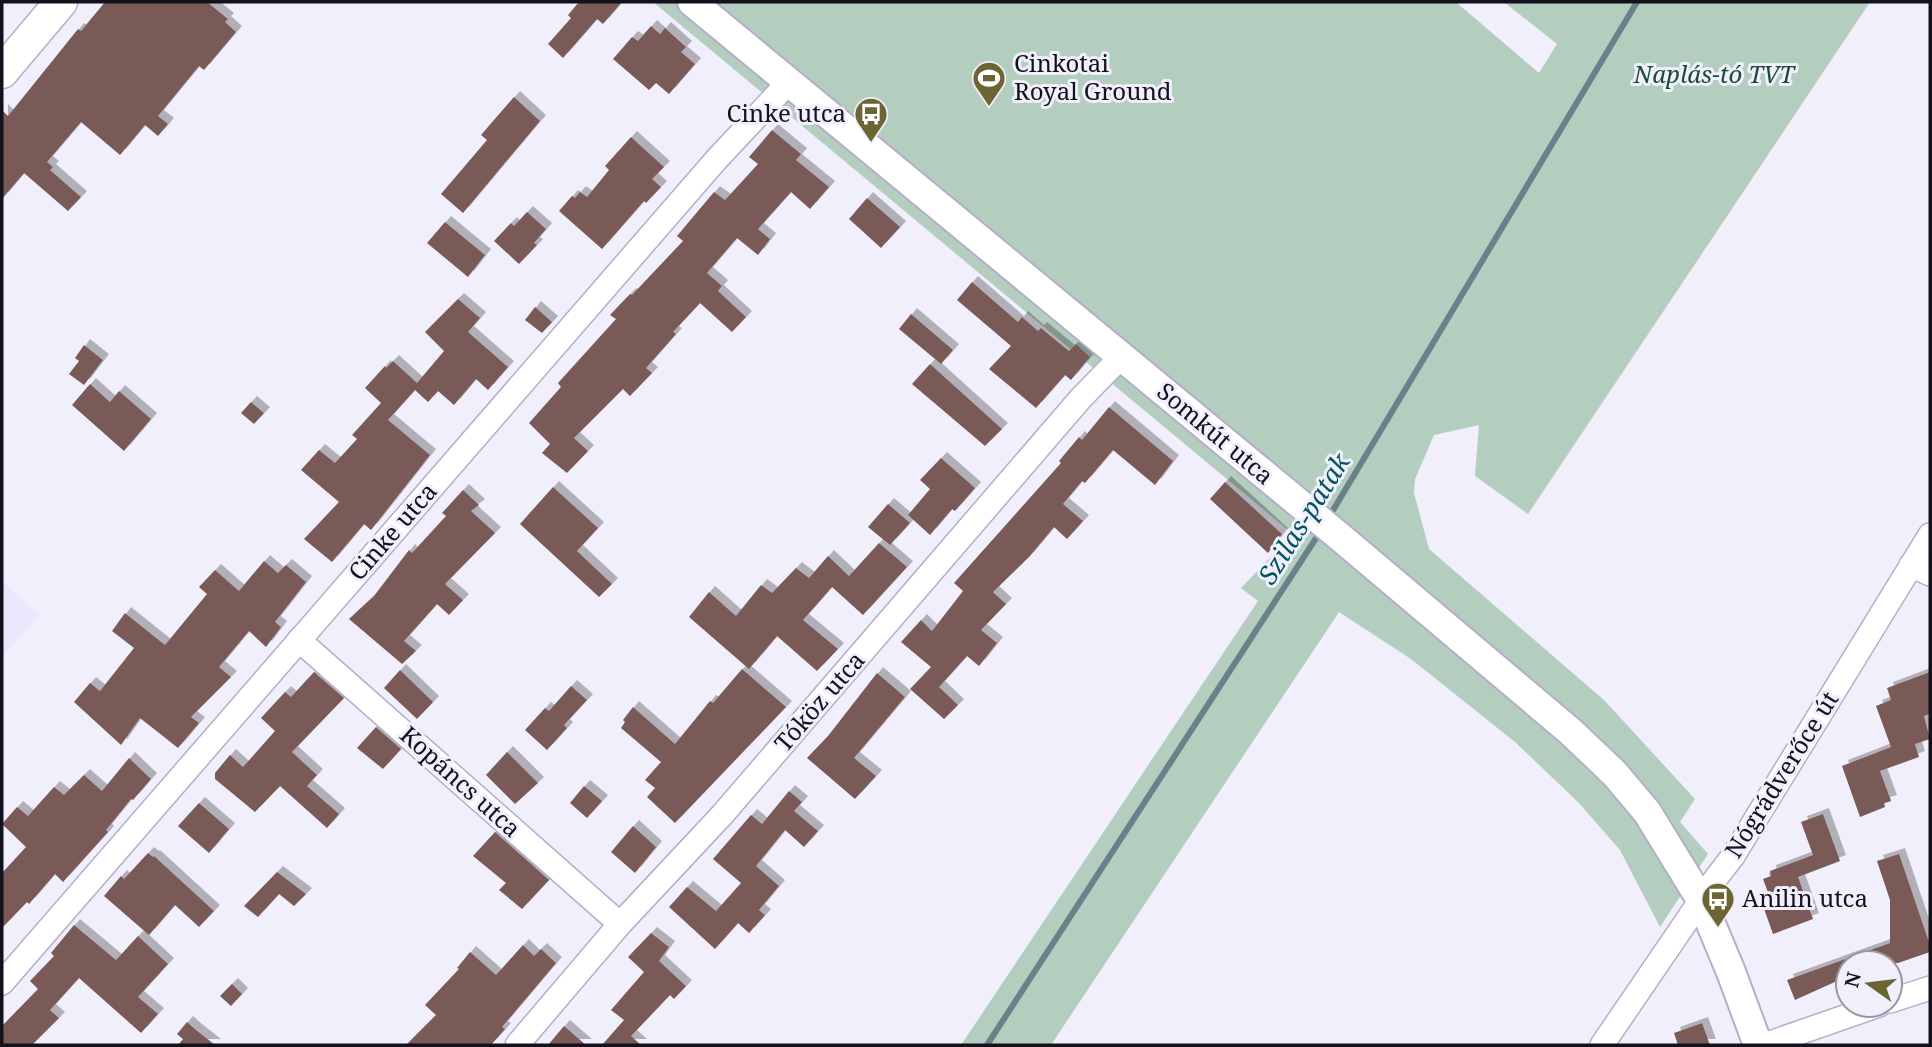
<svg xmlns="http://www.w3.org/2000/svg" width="1932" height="1047" font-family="'Noto Serif',serif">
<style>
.built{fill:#ebe7fd}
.green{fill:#b3cdbe}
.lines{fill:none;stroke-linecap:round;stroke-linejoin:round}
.stream{stroke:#69828a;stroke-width:6}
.building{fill:#795a56;filter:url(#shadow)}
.minor-casing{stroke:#b4aecb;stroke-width:26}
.tertiary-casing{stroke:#b4aecb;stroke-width:32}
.secondary-casing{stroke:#b4aecb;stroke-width:35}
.minor{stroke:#fff;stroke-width:23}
.tertiary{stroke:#fff;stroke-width:28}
.secondary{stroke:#fff;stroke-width:32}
.labels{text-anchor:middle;stroke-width:6;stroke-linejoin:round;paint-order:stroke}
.poi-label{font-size:24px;fill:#13111b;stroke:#f1effb;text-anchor:start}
.park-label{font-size:24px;font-style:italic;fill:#164d35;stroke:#f1effb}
.street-label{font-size:24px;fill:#13111b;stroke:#f1effb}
.water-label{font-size:26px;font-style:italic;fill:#00555e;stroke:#f1effb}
</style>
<defs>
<filter id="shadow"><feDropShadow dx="6" dy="-6" stdDeviation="0" flood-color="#0004"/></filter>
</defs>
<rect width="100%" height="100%" fill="#f1effb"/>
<polygon class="built" points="2,581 39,615 2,658"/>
<polygon class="green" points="653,2 1456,2 1539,73 1557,44 1504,2 1870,2 1528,514 1475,476 1479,425 1434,435 1415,479 1414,493 1429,549 1604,700 1695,799 1680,822 1708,854 1660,927 1620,850 1579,803 1515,742 1411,659 1339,612 1051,1045 961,1045 1258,601 1241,588 1293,534"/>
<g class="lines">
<g class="stream">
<polyline points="1329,517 1637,2"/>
<polyline points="987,1045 1322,529"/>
</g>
</g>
<g class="building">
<polygon points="105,2 207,2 228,19 225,22 236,32 204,70 199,66 158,116 168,124 158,136 145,125 120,155 81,122 47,162 53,167 50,170 81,197 68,211 24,173 2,199 2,110 8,116 78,29 81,31"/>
<polygon points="579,2 622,2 603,24 597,19 563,58 548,44 571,18 568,15"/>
<polygon points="651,26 660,34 665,28 686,47 681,52 695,64 669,94 656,83 649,90 613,59 632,37 638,41"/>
<polygon points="514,97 540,121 463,213 441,194 487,140 481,135"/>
<polygon points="772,130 801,154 796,160 829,187 810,209 791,192 758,229 770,239 758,255 737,238 707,273 722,286 718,291 746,317 732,332 700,303 673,332 676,334 646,368 652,373 630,396 623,389 574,438 588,451 567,473 542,453 550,444 529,423 561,387 558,383 616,319 610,315 630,294 632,295 683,241 677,236 714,192 725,200 758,164 749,157"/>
<polygon points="631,137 664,167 652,179 661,187 646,203 644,201 602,249 559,211 572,196 575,198 580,192 587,197 609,170 605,166"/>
<polygon points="867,198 900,227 881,248 849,219"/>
<polygon points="527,212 546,229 534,243 537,245 519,264 494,241 511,223 514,226"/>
<polygon points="445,222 485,255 468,277 427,243"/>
<polygon points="972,282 1018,322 1022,317 1038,331 1041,328 1069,351 1076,344 1090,357 1071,380 1065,375 1036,408 989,369 1011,346 957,300"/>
<polygon points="458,299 480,318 468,332 508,367 488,390 476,379 454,405 438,391 428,402 415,390 388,420 430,455 371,530 364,524 332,562 304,539 339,502 301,470 319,450 335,463 357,439 352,435 381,403 365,388 385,366 386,368 393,361 417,383 444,351 425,332"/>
<polygon points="535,307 552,322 542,333 525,320"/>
<polygon points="911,314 953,350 941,364 899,329"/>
<polygon points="84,345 103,360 84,385 69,374 79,361 75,358"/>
<polygon points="930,364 1002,429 985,446 912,384"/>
<polygon points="90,384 110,402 119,391 151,419 124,451 72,405"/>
<polygon points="251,402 264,413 254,424 241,413"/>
<polygon points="1109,407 1173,461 1155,485 1113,450 1085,483 1082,481 1063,504 1083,521 1067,539 1054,527 1029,557 993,592 1006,604 981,630 997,643 979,666 967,656 939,687 958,705 944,719 910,689 931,667 901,642 921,620 932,631 963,591 954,583 1061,463 1059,461 1079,437 1082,440"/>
<polygon points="941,458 975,488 955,511 952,509 930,535 908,515 930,489 920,480"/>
<polygon points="1225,482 1282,534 1268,553 1210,499"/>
<polygon points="553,487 598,528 577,551 612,584 599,597 520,524"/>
<polygon points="463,490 479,505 471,511 495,533 445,584 463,600 449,615 437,604 404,641 416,651 402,664 349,619 374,596 409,550 412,553 446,516 442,513"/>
<polygon points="888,504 910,523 890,545 868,527"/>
<polygon points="879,543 907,567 863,615 832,587 803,620 838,649 817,671 777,636 749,669 689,617 709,592 736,616 761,585 772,593 796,568 809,578 828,556 849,576"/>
<polygon points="264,561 278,573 286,565 306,582 275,622 281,627 266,647 249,631 219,667 231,677 191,717 199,723 178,748 140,718 121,745 74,702 90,683 100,691 134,648 112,631 125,613 165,645 207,594 199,587 215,570 239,591"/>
<polygon points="742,669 786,707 675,823 647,797 655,788 645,780 661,762 621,728 625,722 623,720 633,707 675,744 710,701 713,703"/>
<polygon points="400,670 433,702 417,719 384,688"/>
<polygon points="314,672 344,698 292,752 317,775 307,786 339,814 327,828 280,786 255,812 215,779 215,773 230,755 243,767 275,731 261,718 285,692 291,697"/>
<polygon points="1930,672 1930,714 1924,716 1930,739 1915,744 1919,757 1880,771 1891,801 1884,803 1885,807 1860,817 1842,766 1891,747 1876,706 1891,700 1887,688"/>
<polygon points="877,673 905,697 854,758 876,776 855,799 807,758 828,736"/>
<polygon points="571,686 587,700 564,725 567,728 547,750 525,730 545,708 549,711"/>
<polygon points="376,727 401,749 383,769 357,748"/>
<polygon points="507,752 538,783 515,804 486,775"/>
<polygon points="129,758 151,779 133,800 131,799 106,830 108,832 63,882 55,874 29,904 27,902 2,928 2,873 26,847 2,824 17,807 28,816 54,787 64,795 84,775 102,791"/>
<polygon points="584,786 602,801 587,818 570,803"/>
<polygon points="789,791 802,802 794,811 818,831 804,847 785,830 756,866 779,886 759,910 765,915 749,933 738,923 715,949 669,907 687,887 716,911 741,883 713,859 751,815 762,824"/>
<polygon points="199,803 229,829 209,853 178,826"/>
<polygon points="1823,814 1840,861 1798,877 1813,919 1773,934 1763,906 1772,903 1763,879 1771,876 1770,871 1813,855 1801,822"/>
<polygon points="633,826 656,847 635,873 611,852"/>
<polygon points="495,832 549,880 522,909 499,890 506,883 473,856"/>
<polygon points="148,853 153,857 154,856 214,911 199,927 175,905 149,935 104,896 121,876 124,879"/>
<polygon points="1899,854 1930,945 1930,952 1898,963 1848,963 1848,976 1795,1000 1787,980 1890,943 1890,900 1877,861"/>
<polygon points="277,872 306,894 294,906 279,894 258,917 244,906"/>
<polygon points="74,925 116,960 138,936 168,964 138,997 158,1014 141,1033 79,978 50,1010 59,1018 32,1045 2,1045 2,1026 38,989 30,981 54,956 51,953"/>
<polygon points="651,933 669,947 659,961 686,986 674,999 670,995 631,1036 641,1045 602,1045 624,1020 611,1010 644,972 628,957"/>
<polygon points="523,945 534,956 541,949 556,963 502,1027 505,1029 491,1045 406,1045 436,1015 425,1005 459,969 457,968 470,952 496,975"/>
<polygon points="232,984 242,994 231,1006 220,996"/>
<polygon points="187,1022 196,1030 215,1045 178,1045 183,1039 177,1034"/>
<polygon points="1702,1023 1710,1045 1678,1045 1674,1033"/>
<polygon points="564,1026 586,1045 548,1045"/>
</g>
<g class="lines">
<defs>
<g id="minor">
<polyline points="1911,565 1930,574"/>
<polyline points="299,640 620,924"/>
<polyline points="2,983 716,160 788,83"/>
<polyline points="1890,1001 1930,988"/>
<polyline points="517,1045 620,924 722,815 1081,398 1121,357"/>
<polyline points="1602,1045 1716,878 1733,856 1930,535"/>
<polyline points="1764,1045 1879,1005"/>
</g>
<polyline id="tertiary" points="692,2 1340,537 1571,732 1615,774 1647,812 1701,900 1731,972 1758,1045"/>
<polyline id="secondary" points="2,72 61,2"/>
</defs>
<use href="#minor" class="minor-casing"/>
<use href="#tertiary" class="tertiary-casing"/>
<use href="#secondary" class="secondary-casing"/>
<use href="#minor" class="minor"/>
<use href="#tertiary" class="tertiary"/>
<use href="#secondary" class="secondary"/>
</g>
<defs>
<symbol id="stadium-pin" viewBox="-11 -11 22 30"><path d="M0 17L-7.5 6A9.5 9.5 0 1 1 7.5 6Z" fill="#6a6532" stroke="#f1effb"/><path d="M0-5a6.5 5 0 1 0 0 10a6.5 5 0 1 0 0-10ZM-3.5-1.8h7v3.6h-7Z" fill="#fff"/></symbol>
<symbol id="bus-pin" viewBox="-11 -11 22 30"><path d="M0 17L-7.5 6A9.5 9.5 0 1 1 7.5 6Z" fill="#6a6532" stroke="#f1effb"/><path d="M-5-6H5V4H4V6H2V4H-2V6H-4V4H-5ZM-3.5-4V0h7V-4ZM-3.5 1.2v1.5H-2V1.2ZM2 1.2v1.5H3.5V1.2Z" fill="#fff"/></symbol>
</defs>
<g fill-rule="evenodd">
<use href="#stadium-pin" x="970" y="59" width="38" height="52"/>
<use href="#bus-pin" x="852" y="95" width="38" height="52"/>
<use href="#bus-pin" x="1699" y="880" width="38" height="52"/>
</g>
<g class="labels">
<g class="poi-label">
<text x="1014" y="72">Cinkotai<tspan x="1014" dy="28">Royal Ground</tspan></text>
<text x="846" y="122" text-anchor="end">Cinke utca</text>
<text x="1742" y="907">Anilin utca</text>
</g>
<g class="park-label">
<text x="1714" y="83">Naplás-tó TVT</text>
</g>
<g class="street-label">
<text transform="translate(1215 434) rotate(40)" y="8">Somkút utca</text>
<text transform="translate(393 532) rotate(-49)" y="8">Cinke utca</text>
<text transform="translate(820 702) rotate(-49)" y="8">Tóköz utca</text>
<text transform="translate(1782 775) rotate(-58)" y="8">Nógrádverőce út</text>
<text transform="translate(460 782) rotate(42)" y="8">Kopáncs utca</text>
</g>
<g class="water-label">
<text transform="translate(1304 519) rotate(-58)" y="9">Szilas-patak</text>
</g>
</g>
<rect width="1932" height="1047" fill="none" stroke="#13111b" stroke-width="7"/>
<g transform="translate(1869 984) rotate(284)"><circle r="33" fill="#f1effb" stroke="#9896a1" stroke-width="2"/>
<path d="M0-5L12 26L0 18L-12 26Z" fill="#6a6532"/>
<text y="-10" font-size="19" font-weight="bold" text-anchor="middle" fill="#13111b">N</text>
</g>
</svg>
